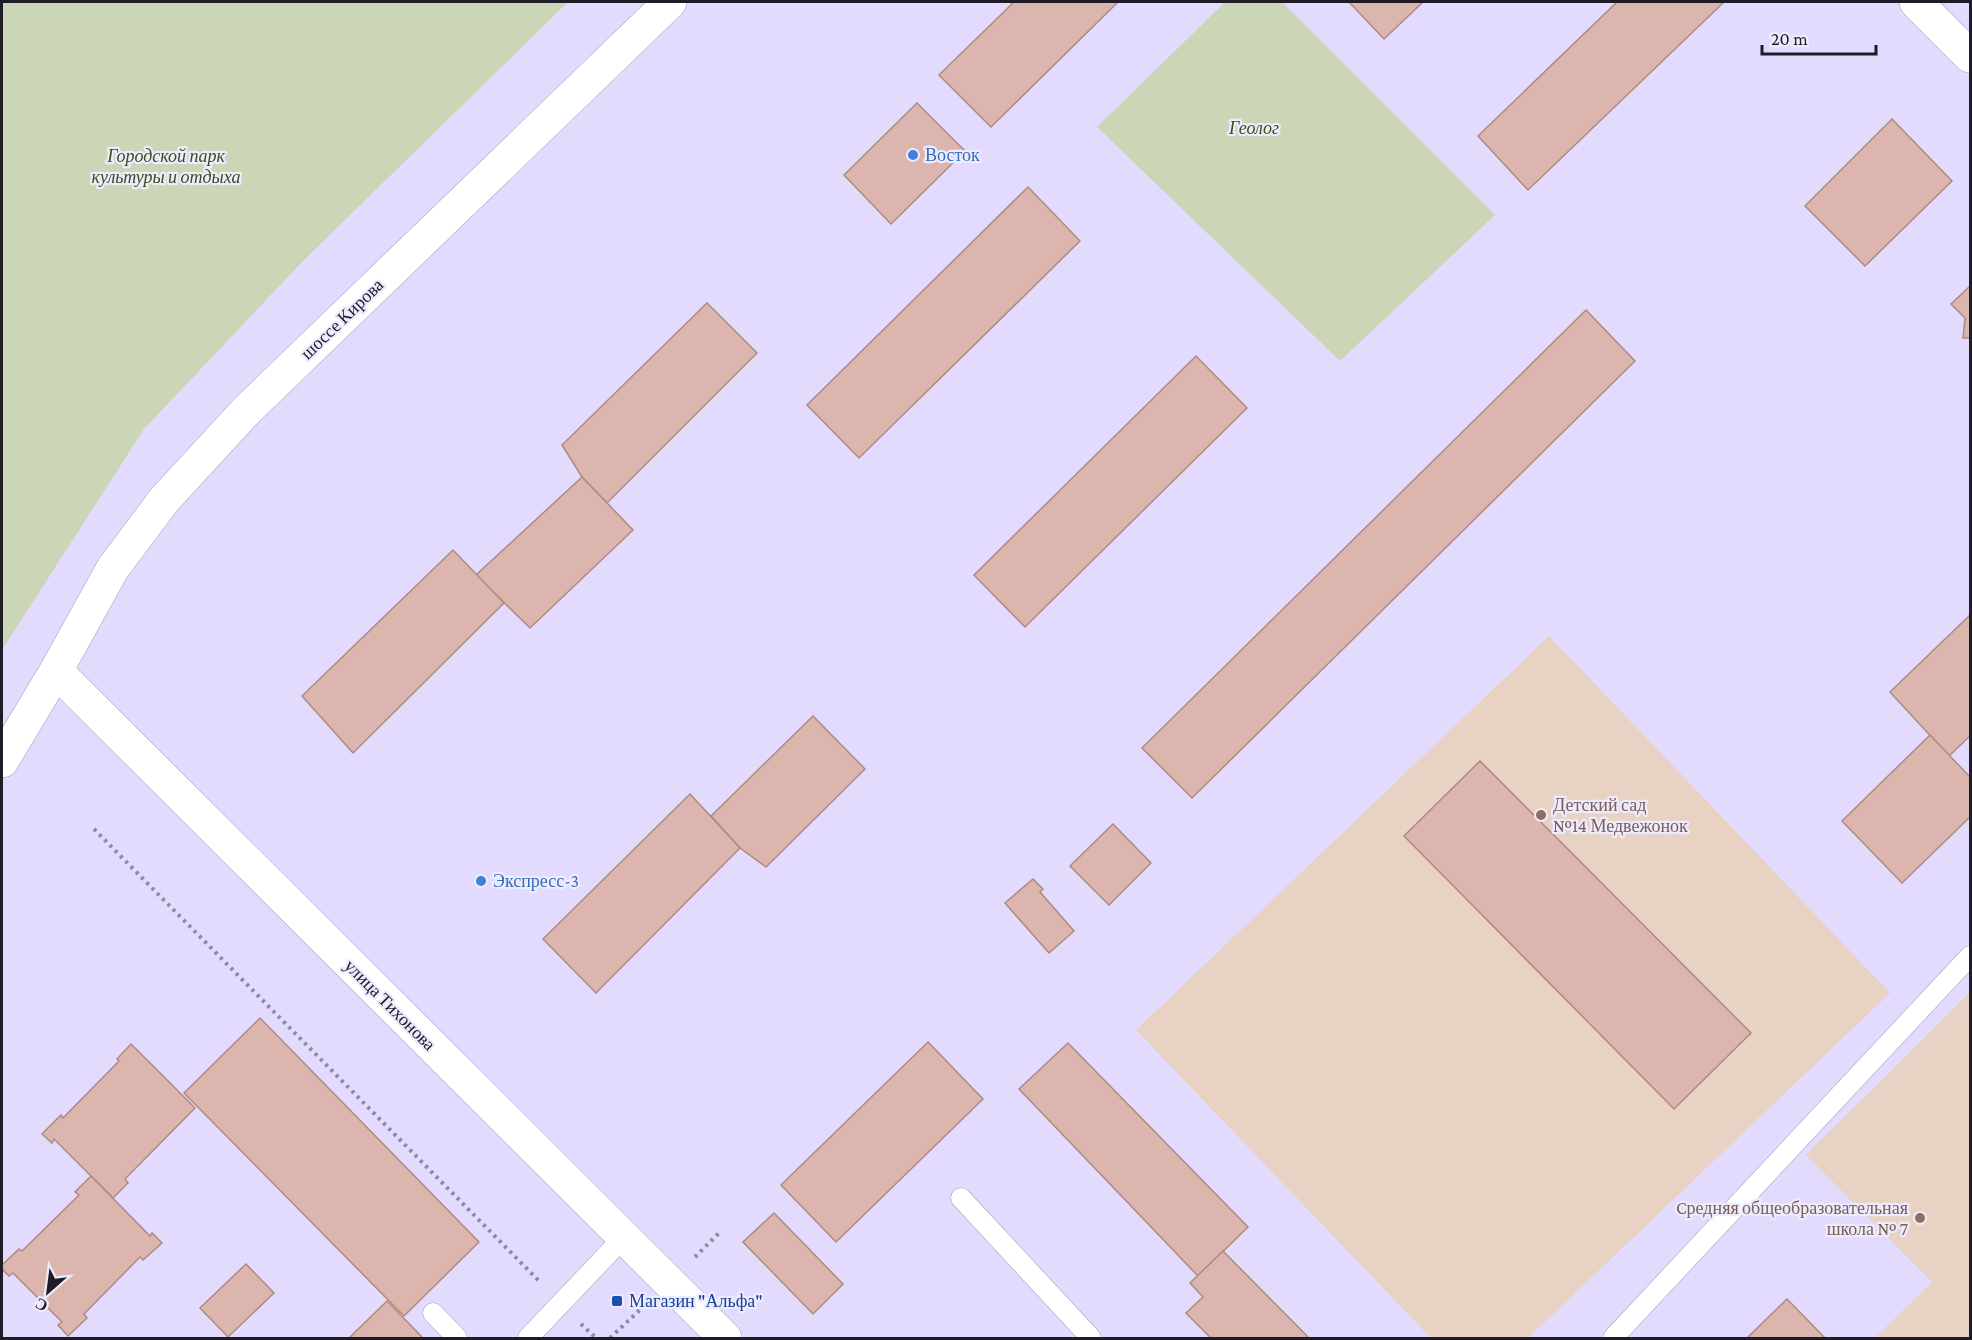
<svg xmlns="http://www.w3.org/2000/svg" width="1972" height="1340" font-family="'Crimson Pro',serif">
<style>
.education{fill:#e7d2c4}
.green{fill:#cbd6b7}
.building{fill:#dcb6ae;stroke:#ae8a82;stroke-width:1.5}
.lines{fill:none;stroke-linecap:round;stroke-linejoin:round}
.service-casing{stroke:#a39dbc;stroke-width:21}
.minor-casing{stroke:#a39dbc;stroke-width:34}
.secondary-casing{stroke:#a39dbc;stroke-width:34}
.primary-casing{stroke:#a39dbc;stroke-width:34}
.path{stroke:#8e89a2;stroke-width:4;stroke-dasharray:3 4.5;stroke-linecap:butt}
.service{stroke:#fff;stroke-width:20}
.minor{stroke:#fff;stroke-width:33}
.secondary{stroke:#fff;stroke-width:33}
.primary{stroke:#fff;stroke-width:33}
.shop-dot{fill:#3f7fe0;stroke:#efebff;stroke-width:2}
.education-dot{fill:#8d6e63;stroke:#efebff;stroke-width:2}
.transit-dot{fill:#1a4fb4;stroke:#efebff;stroke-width:2}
.labels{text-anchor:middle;stroke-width:4.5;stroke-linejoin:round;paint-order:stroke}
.park-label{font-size:18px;font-style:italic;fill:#3e4d17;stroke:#efebff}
.shop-label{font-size:18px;fill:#366cbe;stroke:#efebff;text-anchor:start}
.street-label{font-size:18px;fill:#1f1c28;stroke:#efebff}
.education-label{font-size:18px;fill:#785e54;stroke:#efebff;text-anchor:start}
.transit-label{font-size:18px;fill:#164399;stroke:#efebff;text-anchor:start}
</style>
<rect width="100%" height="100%" fill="#e2dbfd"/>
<g class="education">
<polygon points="1549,636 1890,993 1528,1338 1431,1338 1136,1030"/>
<polygon points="1970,992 1970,1338 1875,1338 1932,1282 1806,1155"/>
</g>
<g class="green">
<polygon points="2,2 568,2 304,260 144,429 2,650"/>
<polygon points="1225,2 1282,2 1495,215 1340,361 1097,127"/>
</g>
<g class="building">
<polygon points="1014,2 1118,2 991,127 939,75"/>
<polygon points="1349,2 1423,2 1384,39"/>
<polygon points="1617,2 1724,2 1528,190 1478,136"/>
<polygon points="917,103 965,151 891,224 844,175"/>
<polygon points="1892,119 1952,181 1865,266 1805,206"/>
<polygon points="1028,187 1080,241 859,458 807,405"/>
<polygon points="1970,286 1970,338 1963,338 1965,318 1951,304"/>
<polygon points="707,303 757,353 607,503 582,477 562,445"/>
<polygon points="1586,310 1635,361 1192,798 1142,748"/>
<polygon points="1196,356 1247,408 1025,627 974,575"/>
<polygon points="582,477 633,530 530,628 476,575"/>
<polygon points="453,550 504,603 353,753 302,696"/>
<polygon points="1970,615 1970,736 1949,756 1890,692"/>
<polygon points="813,716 865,769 766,867 740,848 711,816"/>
<polygon points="1930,735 1970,777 1970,817 1902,883 1842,821"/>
<polygon points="1480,761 1751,1033 1674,1109 1404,836"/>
<polygon points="690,794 740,848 596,993 543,939"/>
<polygon points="1113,824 1151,863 1109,905 1070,866"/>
<polygon points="1033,879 1043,889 1040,892 1074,931 1049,953 1005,903"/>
<polygon points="260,1018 479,1242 404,1316 184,1093"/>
<polygon points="928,1042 983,1099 836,1242 781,1185"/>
<polygon points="1068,1043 1248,1227 1198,1276 1019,1089"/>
<polygon points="131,1044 195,1108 125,1179 128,1183 113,1198 54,1139 52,1143 42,1134 61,1115 63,1118 119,1061 117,1059"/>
<polygon points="91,1176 150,1236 152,1233 162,1243 143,1260 140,1257 84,1314 87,1318 68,1336 58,1325 62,1322 13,1273 9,1276 2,1269 2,1265 19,1249 22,1251 79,1195 75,1192"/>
<polygon points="774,1213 843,1284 813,1314 743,1242"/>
<polygon points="1223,1251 1309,1338 1211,1338 1186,1313 1203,1297 1190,1283"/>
<polygon points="246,1264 274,1293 228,1337 200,1308"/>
<polygon points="1787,1299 1825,1338 1747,1338"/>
<polygon points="387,1301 423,1338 349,1338"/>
</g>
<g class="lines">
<defs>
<g id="service">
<polyline points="961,1198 1091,1338"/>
<polyline points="433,1313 457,1338"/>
<polyline points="528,1338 624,1237"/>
<polyline points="1613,1338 1970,956"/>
</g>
<polyline id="minor" points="1916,2 1970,56"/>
<polyline id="secondary" points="56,671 725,1338"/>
<polyline id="primary" points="2,761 56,671 113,568 164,500 247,410 670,2"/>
</defs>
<use href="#service" class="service-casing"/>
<use href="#minor" class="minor-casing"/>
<use href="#secondary" class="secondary-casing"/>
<use href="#primary" class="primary-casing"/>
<g class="path">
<polyline points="94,829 540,1282"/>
<polyline points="695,1257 719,1233"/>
<polyline points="581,1324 596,1338"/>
<polyline points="610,1338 644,1306"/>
</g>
<use href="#service" class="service"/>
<use href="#minor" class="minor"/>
<use href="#secondary" class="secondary"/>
<use href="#primary" class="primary"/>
</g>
<g class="shop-dot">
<circle cx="913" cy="155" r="6"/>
<circle cx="481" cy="881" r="6"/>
</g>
<g class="education-dot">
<circle cx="1541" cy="815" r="6"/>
<circle cx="1920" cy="1218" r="6"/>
</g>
<rect class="transit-dot" x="611" y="1295" width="12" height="12" rx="3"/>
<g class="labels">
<g class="park-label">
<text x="1254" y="134">Геолог</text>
<text x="166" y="162">Городской парк<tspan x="166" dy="21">культуры и отдыха</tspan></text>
</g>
<g class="shop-label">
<text x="925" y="161">Восток</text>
<text x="493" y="887">Экспресс-3</text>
</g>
<g class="street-label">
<text transform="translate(342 319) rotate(-44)" y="6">шоссе Кирова</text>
<text transform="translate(390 1005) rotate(45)" y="6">улица Тихонова</text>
</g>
<g class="education-label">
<text x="1553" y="811">Детский сад<tspan x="1553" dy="21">№14 Медвежонок</tspan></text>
<text x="1908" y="1214" text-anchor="end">Cредняя общеобразовательная<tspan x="1908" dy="21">школа № 7</tspan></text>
</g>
<g class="transit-label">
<text x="629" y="1307">Магазин "Альфа"</text>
</g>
</g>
<rect width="1972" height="1340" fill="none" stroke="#1f1c28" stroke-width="6"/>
<g transform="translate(48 1292) rotate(208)" stroke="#efebff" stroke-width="4.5" paint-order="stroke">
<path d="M0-4.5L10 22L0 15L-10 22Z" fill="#1f1c28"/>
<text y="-9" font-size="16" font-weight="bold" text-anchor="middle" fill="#1f1c28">С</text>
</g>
<path d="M1762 45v9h114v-9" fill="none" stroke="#1f1c28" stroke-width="3"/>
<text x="1771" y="45" font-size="18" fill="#1f1c28" stroke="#efebff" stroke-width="4.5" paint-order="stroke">20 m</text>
</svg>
